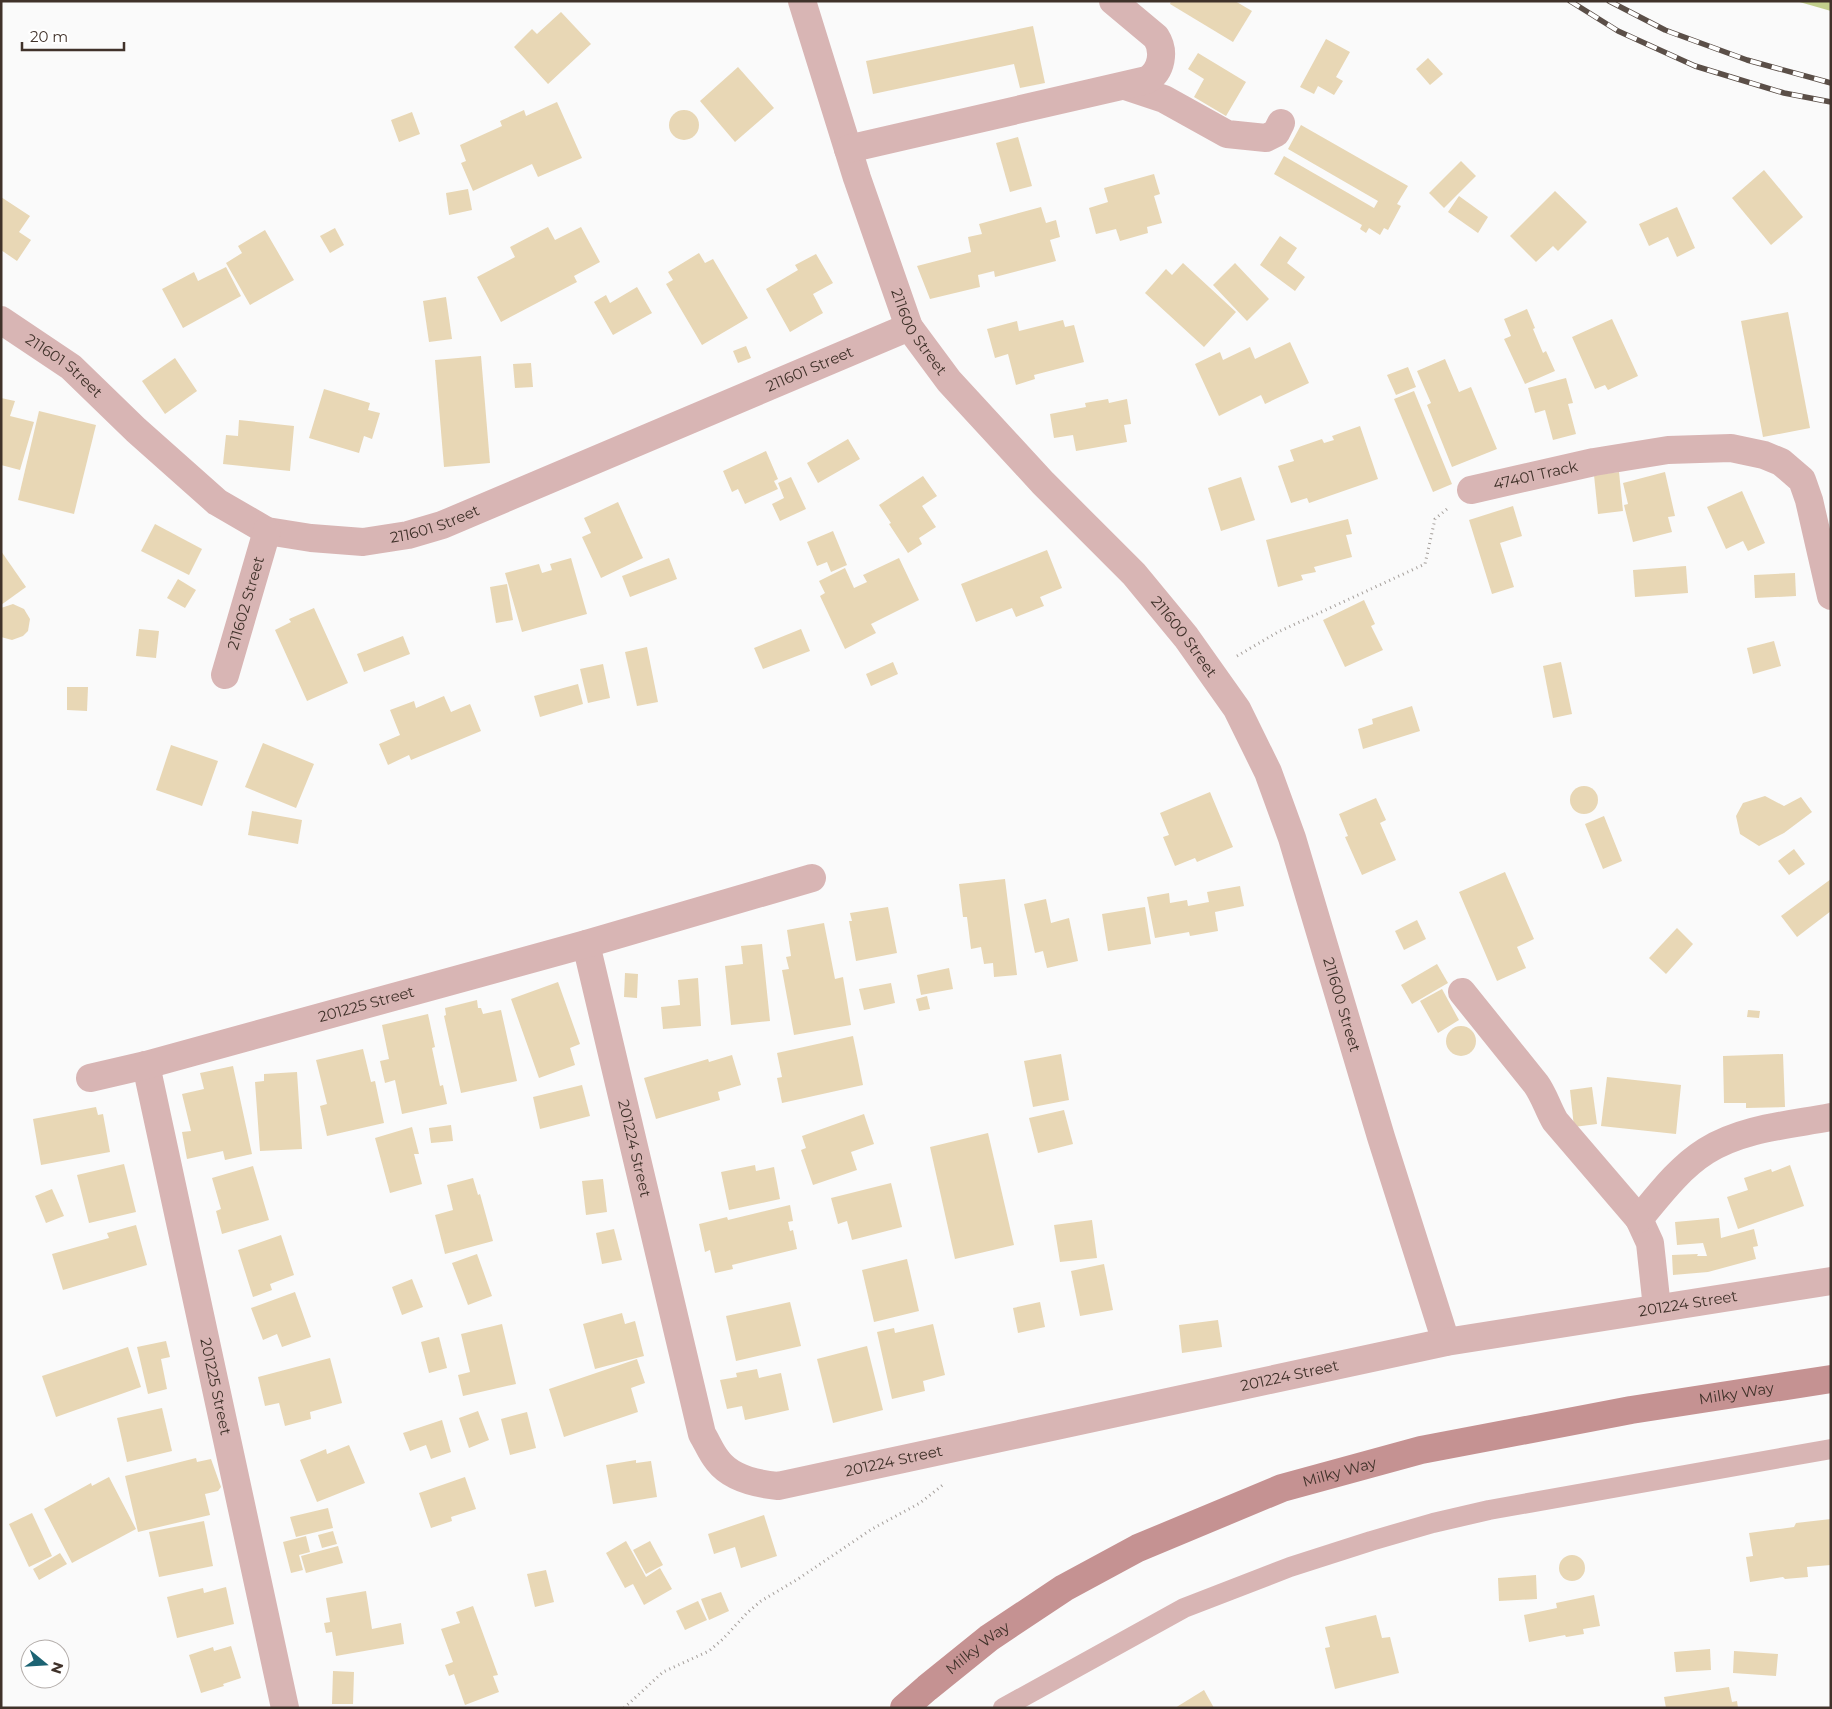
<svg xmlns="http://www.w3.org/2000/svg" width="1832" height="1709" font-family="Montserrat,sans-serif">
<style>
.forest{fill:#c2cf8c}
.building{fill:#e8d7b5}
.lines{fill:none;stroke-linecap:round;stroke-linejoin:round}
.path{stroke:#a59f9b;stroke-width:3;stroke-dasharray:1 4;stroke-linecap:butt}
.lane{stroke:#d8b5b4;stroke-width:20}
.street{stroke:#d8b5b4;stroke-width:28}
.secondary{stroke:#c59292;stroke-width:28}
.rail-casing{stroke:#5b4f48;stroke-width:5.5}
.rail{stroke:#fff;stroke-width:4;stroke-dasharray:11;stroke-linecap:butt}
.labels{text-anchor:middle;stroke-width:4.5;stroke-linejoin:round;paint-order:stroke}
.street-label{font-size:15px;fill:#40322a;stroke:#fff}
</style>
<rect width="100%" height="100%" fill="#fafafa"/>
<polygon class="forest" points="1796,1 1831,1 1831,11"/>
<g class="building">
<polygon points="1171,1 1235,1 1252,11 1233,42 1170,4"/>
<polygon points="561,12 591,44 548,84 514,47 532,29 537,34"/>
<polygon points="1033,26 1045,83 1020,88 1014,64 873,94 866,61"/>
<polygon points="1326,39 1350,52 1336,77 1343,81 1334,95 1318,86 1314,94 1300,87"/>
<polygon points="1198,53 1246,82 1226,116 1194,97 1204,79 1188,69"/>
<polygon points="1428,58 1443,74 1430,85 1416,69"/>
<polygon points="738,67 774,108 735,142 700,101"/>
<polygon points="557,102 582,158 538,177 532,164 473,191 461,163 466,161 460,145 502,126 500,121 524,110 526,116"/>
<circle cx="684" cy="125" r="15"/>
<polygon points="412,112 420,134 399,142 391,120"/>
<polygon points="1301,125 1408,186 1397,204 1401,206 1388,230 1384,228 1380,235 1369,228 1366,233 1360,229 1362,225 1274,174 1284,156 1374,208 1378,201 1288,149"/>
<polygon points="1018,137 1032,186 1010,192 996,143"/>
<polygon points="1461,161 1476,176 1444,208 1429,193"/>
<polygon points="1764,170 1803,217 1771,245 1732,198"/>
<polygon points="1154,174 1160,194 1154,196 1162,223 1147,227 1148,233 1120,241 1116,229 1096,234 1089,208 1108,202 1104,188"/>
<polygon points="468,189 472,210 449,215 446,193"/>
<polygon points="1555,191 1587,222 1558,251 1553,246 1536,262 1510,236"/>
<polygon points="1459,196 1488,217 1478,233 1448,212"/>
<polygon points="1,197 30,216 19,232 31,240 17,261 1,250"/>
<polygon points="1041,207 1046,223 1056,220 1060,237 1050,240 1056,261 995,277 994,271 978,275 980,287 930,299 917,266 971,252 968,237 982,234 979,224"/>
<polygon points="1677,207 1695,248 1677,257 1668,237 1649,246 1639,224"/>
<polygon points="548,227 555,240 581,227 600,262 574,276 577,282 501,322 477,277 515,257 510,247"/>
<polygon points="335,228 344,245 330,253 320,236"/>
<polygon points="265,230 294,280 250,305 226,263 242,253 238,246"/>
<polygon points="1280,236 1297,248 1287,263 1305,277 1295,291 1260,265"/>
<polygon points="699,253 705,263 713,259 748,318 702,345 666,284 673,280 668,272"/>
<polygon points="816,254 833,283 813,294 823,313 790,332 766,289 798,270 795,265"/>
<polygon points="1183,263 1236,312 1204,347 1145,293 1166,269 1172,275"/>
<polygon points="1235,263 1269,299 1247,321 1213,285"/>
<polygon points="226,267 241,296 183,328 162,289 194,272 198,281"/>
<polygon points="637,287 652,313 613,335 594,302 606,295 610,303"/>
<polygon points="446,297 452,339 429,342 423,301"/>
<polygon points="1527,309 1535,328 1533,329 1543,353 1546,351 1555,371 1525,384 1504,339 1511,336 1504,319"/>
<polygon points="1788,312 1810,428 1763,437 1741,321"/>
<polygon points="1612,319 1638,376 1608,390 1605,385 1595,389 1572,337"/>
<polygon points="1063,320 1065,327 1074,325 1084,362 1034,375 1035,379 1016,385 1008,354 995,358 987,329 1017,321 1019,331"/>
<polygon points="1290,342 1309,383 1265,404 1261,395 1219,416 1195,364 1220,352 1223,360 1250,347 1255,359"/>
<polygon points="746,346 751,358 738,363 733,351"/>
<polygon points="481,356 490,463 444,467 435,360"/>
<polygon points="175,358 197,391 165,414 142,381"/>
<polygon points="1445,359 1459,392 1471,387 1497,449 1452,467 1427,405 1431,403 1417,371"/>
<polygon points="531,363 533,387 515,388 513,364"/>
<polygon points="1408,367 1416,387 1396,395 1387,375"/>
<polygon points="1566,378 1573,403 1568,404 1576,434 1553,440 1545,410 1535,413 1528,388"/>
<polygon points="324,389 370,403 368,410 380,413 372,439 364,436 359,453 309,438"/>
<polygon points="1414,391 1452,484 1433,492 1394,399"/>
<polygon points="1,398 15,401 10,416 34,422 20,470 1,465"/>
<polygon points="1108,399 1109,403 1127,399 1131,424 1124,425 1127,442 1076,451 1073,435 1054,438 1050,414 1086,407 1085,403"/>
<polygon points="39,411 96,425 74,514 18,500"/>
<polygon points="239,420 294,426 290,471 223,464 226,435 238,436"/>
<polygon points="1360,426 1378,479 1309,503 1307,498 1291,503 1278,466 1294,461 1290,450 1322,439 1324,443 1334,440 1332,436"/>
<polygon points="848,439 860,459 818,483 807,463"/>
<polygon points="766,451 778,479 774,481 778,489 745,504 738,489 732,492 723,471"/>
<polygon points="1619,472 1623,511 1598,514 1594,475"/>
<polygon points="1665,472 1675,516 1668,517 1672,532 1633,542 1624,505 1628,504 1623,483"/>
<polygon points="923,476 937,496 922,506 936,527 919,538 922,544 908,553 889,524 891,523 879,505"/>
<polygon points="791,477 806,509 780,521 772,504 784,498 778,483"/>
<polygon points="1241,477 1255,520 1221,531 1208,488"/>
<polygon points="1742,491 1765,543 1748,551 1743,541 1726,549 1707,507"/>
<polygon points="618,502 643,558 601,578 582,537 591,533 584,518"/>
<polygon points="1513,506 1522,536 1500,543 1514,587 1492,594 1469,520"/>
<polygon points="1348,519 1352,534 1346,535 1352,557 1314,567 1316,572 1301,575 1303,580 1278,587 1266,540"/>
<polygon points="155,524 202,549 189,575 141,551"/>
<polygon points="833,531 847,565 831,572 827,562 817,566 807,542"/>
<polygon points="1047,550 1062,588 1040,597 1044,606 1016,617 1012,608 976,622 961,584"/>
<polygon points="1,551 26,587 1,605"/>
<polygon points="571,558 587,614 522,632 505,573 539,564 542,573 552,570 550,564"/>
<polygon points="669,558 677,579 630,597 622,576"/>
<polygon points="899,558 919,600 871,624 876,633 845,649 820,596 825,593 819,581 845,568 854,588 867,582 863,575"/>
<polygon points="1686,566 1688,593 1635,597 1633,570"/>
<polygon points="1795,573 1796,596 1755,598 1754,575"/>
<polygon points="178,579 196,590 185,608 167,598"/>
<polygon points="507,584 513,620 496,623 490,587"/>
<polygon points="1364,600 1375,624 1371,626 1383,650 1345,667 1323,620"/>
<polygon points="13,604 24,609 30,619 28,631 23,636 12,640 1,637 1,608"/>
<polygon points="314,608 348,683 307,701 275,630 291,622 289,619"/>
<polygon points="139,629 159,631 156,658 136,656"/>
<polygon points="801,629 810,651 763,669 754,648"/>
<polygon points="403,636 410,654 364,672 357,654"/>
<polygon points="1774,641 1781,666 1753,674 1747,648"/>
<polygon points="647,647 658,702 637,706 625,652"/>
<polygon points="893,662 898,674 871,686 866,674"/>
<polygon points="1561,662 1572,714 1553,718 1543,666"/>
<polygon points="603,664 610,698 588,703 580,669"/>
<polygon points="578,684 583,704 540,717 534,696"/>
<polygon points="67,687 88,687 87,711 67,710"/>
<polygon points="444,696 451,712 470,704 481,731 411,760 409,755 388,765 379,744 400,735 390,710 414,701 416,708"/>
<polygon points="1412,706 1420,731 1363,749 1358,729 1373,724 1372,719"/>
<polygon points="263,743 314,764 296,808 245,787"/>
<polygon points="171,745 218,761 202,806 156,790"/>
<circle cx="1584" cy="800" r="14"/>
<polygon points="1210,792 1233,847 1197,862 1195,858 1175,866 1163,837 1169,835 1160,813"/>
<polygon points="1765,796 1784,806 1801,797 1812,812 1784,833 1759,846 1740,834 1736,816 1743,803"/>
<polygon points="1376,798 1386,820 1380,823 1396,860 1362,875 1345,837 1348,836 1339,814"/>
<polygon points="252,811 302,820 298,844 248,835"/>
<polygon points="1604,816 1622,861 1603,869 1585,824"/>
<polygon points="1794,849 1805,864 1789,875 1778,861"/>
<polygon points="1505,872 1534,939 1517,947 1526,968 1497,981 1459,892"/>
<polygon points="1005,879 1017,975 994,977 993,963 984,964 981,947 971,949 967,917 963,917 959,884"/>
<polygon points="1831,879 1831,911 1797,937 1781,916"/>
<polygon points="1240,886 1244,906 1215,912 1218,931 1190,936 1189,932 1155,938 1147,897 1169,893 1170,903 1187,900 1188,906 1209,902 1207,892"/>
<polygon points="1046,899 1051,923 1069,918 1078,961 1047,968 1043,951 1035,953 1024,904"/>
<polygon points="888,907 897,953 856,961 849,921 852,921 850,913"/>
<polygon points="1145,907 1151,944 1108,951 1102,914"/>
<polygon points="1417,920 1426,939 1404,950 1395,931"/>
<polygon points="824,923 835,979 843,977 851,1025 794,1035 782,970 789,969 786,957 791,956 787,930"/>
<polygon points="1677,928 1693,944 1666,974 1649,958"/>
<polygon points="762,944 770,1021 731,1025 725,966 743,964 741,946"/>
<polygon points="1437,964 1448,983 1412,1004 1401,985"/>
<polygon points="949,968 953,989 921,995 917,975"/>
<polygon points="625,973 638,974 637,998 624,997"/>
<polygon points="698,978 701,1026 663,1029 661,1007 680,1005 678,980"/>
<polygon points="558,982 580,1044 570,1048 575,1065 539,1078 511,999"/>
<polygon points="891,983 895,1003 864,1010 859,989"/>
<polygon points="1442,989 1459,1020 1438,1033 1420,1001"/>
<polygon points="927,996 930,1009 919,1011 916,999"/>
<polygon points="477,1000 478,1008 481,1008 483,1014 501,1010 517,1081 461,1093 444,1016 446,1015 445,1008"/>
<polygon points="1748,1010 1760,1011 1759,1018 1747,1017"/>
<polygon points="428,1014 435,1047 432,1048 440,1086 443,1085 447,1104 402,1114 395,1080 385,1083 380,1061 389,1059 382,1025"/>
<circle cx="1461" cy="1041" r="15"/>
<polygon points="853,1036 863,1085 782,1103 777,1078 782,1077 777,1053"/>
<polygon points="363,1049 371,1082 375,1081 384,1123 327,1136 320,1106 327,1104 316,1060"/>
<polygon points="1061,1054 1069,1100 1033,1107 1024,1061"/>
<polygon points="1783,1054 1785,1107 1746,1108 1746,1103 1724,1103 1723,1056"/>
<polygon points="732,1055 741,1085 718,1092 720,1100 656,1119 644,1078 708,1059 709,1062"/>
<polygon points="233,1066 252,1154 225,1160 223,1151 187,1159 182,1132 191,1131 182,1094 204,1089 200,1073"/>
<polygon points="297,1072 302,1149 260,1151 255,1082 264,1081 264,1074"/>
<polygon points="1607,1077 1681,1085 1676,1134 1601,1126"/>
<polygon points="582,1085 590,1116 540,1129 533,1097"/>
<polygon points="1592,1087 1597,1124 1574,1127 1570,1090"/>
<polygon points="96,1107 98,1115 103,1114 110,1152 41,1165 33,1119"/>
<polygon points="1064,1110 1073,1144 1038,1153 1029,1118"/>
<polygon points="864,1114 874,1144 851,1152 857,1170 813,1185 801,1150 806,1148 802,1136"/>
<polygon points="451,1125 453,1141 431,1143 429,1128"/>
<polygon points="412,1127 419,1154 414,1154 422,1184 390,1193 375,1138"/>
<polygon points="988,1133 1014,1245 955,1259 930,1147"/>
<polygon points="124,1164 136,1212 89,1223 77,1175"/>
<polygon points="755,1165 756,1171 774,1167 780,1199 729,1210 721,1172"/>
<polygon points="1790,1165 1804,1206 1738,1229 1727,1197 1748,1190 1744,1178 1771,1169 1772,1172"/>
<polygon points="253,1166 269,1220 222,1234 216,1211 221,1209 212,1178"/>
<polygon points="473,1178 478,1195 480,1194 493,1241 445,1254 435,1215 453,1210 447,1185"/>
<polygon points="603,1179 607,1212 586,1215 582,1181"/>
<polygon points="891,1183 902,1227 852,1240 847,1221 838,1224 831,1198"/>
<polygon points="52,1189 64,1216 46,1223 35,1196"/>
<polygon points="790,1205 793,1221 788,1222 790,1231 793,1230 797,1249 732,1265 733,1269 715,1273 710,1250 705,1252 699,1224 727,1217 728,1220"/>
<polygon points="1719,1218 1721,1238 1754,1229 1758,1246 1753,1247 1756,1259 1708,1272 1673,1275 1672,1255 1698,1254 1697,1256 1707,1256 1703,1243 1677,1245 1675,1222"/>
<polygon points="1092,1220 1097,1258 1060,1262 1054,1225"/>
<polygon points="136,1225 147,1265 63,1290 52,1254 109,1238 107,1233"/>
<polygon points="614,1229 622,1260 602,1264 596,1233"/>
<polygon points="281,1235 294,1275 270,1284 272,1290 253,1297 238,1250"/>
<polygon points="477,1254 492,1296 468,1305 452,1263"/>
<polygon points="907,1259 919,1311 874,1322 862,1270"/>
<polygon points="1104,1264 1113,1310 1080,1316 1071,1271"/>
<polygon points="412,1279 423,1307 402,1315 392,1287"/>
<polygon points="295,1292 311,1337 282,1347 277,1334 263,1340 251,1308"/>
<polygon points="790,1302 801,1346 736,1361 726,1316"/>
<polygon points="1040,1302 1045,1327 1018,1333 1013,1308"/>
<polygon points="622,1313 625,1324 635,1321 644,1356 595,1369 583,1324"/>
<polygon points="1218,1320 1222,1347 1182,1353 1179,1325"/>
<polygon points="502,1324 516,1384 463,1396 458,1375 470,1372 461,1334"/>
<polygon points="933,1324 945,1375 923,1381 925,1391 892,1399 877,1332 894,1328 895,1333"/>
<polygon points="439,1337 447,1368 429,1373 421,1342"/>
<polygon points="166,1341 170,1357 161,1359 167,1389 148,1394 137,1347"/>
<polygon points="867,1346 883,1410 833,1423 817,1359"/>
<polygon points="128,1347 141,1387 56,1417 42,1376"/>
<polygon points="330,1358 342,1403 310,1412 311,1419 285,1426 279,1403 265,1406 258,1377"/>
<polygon points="637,1359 645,1383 631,1388 638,1412 564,1437 549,1389"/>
<polygon points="757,1369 759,1378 781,1373 789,1410 745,1420 742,1406 727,1409 720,1380 737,1377 736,1373"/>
<polygon points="162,1408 172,1451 127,1462 117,1418"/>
<polygon points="478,1411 489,1440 469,1448 459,1418"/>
<polygon points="527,1412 536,1448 510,1455 501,1419"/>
<polygon points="442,1420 451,1452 431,1459 426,1445 410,1451 403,1433"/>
<polygon points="349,1445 365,1483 317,1502 300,1460 326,1449 327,1454"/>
<polygon points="196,1458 197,1462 211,1459 221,1487 218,1491 205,1494 210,1515 138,1532 125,1476"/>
<polygon points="636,1460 636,1463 651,1461 657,1497 613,1504 606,1465"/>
<polygon points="109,1477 136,1529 72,1563 44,1509 91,1483 92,1486"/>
<polygon points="465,1477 476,1509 451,1517 452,1521 431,1528 419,1493"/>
<polygon points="328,1508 333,1528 296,1537 290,1517"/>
<polygon points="32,1513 52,1556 29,1567 9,1524"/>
<polygon points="764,1515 777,1556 741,1568 735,1547 714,1554 708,1534"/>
<polygon points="1831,1519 1831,1565 1807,1567 1808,1577 1785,1579 1783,1577 1750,1582 1746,1557 1753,1556 1749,1533 1794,1527 1796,1523"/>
<polygon points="204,1521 213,1566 159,1577 149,1532"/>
<polygon points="333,1531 337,1544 322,1548 318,1535"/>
<polygon points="306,1536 310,1552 299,1555 303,1570 291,1573 283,1542"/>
<polygon points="626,1541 646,1577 660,1568 672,1589 644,1605 633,1584 625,1588 606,1553"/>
<polygon points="650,1541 663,1565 646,1574 633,1550"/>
<polygon points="338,1546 343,1563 306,1573 301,1556"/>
<polygon points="60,1553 67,1564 39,1580 33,1569"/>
<circle cx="1572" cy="1568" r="13"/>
<polygon points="546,1570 554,1602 535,1607 527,1574"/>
<polygon points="1536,1575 1537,1599 1499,1601 1498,1578"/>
<polygon points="226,1587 234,1624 177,1638 167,1597 203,1588 204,1593"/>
<polygon points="366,1591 372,1629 401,1623 404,1644 336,1656 332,1632 326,1633 324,1623 330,1622 326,1598"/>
<polygon points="721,1592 729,1611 709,1620 701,1599"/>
<polygon points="1594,1595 1600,1626 1583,1629 1584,1634 1566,1637 1565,1635 1529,1642 1524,1615 1557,1608 1556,1603"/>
<polygon points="698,1601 707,1620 685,1630 676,1611"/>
<polygon points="473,1606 498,1675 493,1676 499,1692 465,1705 454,1674 449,1676 445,1665 453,1662 441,1629 460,1623 456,1612"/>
<polygon points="1376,1615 1382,1638 1390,1637 1399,1673 1335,1689 1325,1648 1330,1647 1325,1627"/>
<polygon points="231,1646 241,1678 223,1684 224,1686 201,1693 189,1655 213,1647 214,1651"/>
<polygon points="1710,1649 1711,1670 1676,1672 1674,1652"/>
<polygon points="1734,1651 1778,1654 1776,1676 1733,1673"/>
<polygon points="333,1671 354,1672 353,1704 332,1704"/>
<polygon points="1729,1687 1732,1702 1737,1701 1738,1708 1666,1708 1664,1697"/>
<polygon points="1204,1690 1214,1708 1175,1708"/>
</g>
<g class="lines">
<g class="path">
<polyline points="1237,656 1278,632 1425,564 1435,519 1447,509"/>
<polyline points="624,1708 663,1672 709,1651 723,1639 747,1613 761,1601 798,1579 872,1529 920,1503 944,1484"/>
</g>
<polyline class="lane" points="1003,1708 1184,1608 1290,1567 1371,1541 1433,1523 1489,1510 1831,1449"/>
<g class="street">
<path id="s1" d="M802,1L857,178L909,327L949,381L1043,483L1134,574L1186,637L1237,709L1268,772L1292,838L1381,1137L1446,1342"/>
<polyline points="1125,86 1164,99 1227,134 1266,138 1276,133 1281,123"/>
<path d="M848,149L1147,80C1162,71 1165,51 1156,37L1113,1"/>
<path id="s2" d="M1,320L71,367L136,430L217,502L267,531L311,538L363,542L408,535L442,525L909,327"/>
<path id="s3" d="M1471,490L1594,462L1668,450L1731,448L1764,455L1781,462L1802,480L1809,500L1831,596"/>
<path id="s4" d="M225,675L267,531"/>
<path id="s5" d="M586,944L702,1434C707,1442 711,1453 718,1461C731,1478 758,1484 778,1486L1446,1342L1831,1281"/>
<path d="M1462,992L1536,1084C1544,1095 1548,1109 1555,1121L1639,1219L1650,1243L1657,1308"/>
<path id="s6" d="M146,1065L285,1708"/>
<path id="s7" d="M90,1078L146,1065L586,944L812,878"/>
<path d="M1639,1219C1659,1195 1679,1168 1706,1151C1743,1128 1789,1125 1831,1117"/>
</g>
<path class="secondary" id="s8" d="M904,1708L927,1688L989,1638L1064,1588L1138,1548L1282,1488L1421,1450L1631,1410L1831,1379"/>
<defs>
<g id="rail">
<polyline points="1570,1 1618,31 1695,66 1784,93 1831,102"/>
<polyline points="1609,1 1665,30 1747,60 1831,83"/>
</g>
</defs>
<use href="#rail" class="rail-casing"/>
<use href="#rail" class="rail"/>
</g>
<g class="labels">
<g class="street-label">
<text dy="5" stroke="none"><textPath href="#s1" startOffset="352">211600 Street</textPath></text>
<text dy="5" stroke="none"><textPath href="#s2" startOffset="78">211601 Street</textPath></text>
<text dy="5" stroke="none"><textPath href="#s2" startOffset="918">211601 Street</textPath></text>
<text dy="5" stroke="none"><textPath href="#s3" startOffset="66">47401 Track</textPath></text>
<text dy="5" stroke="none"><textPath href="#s2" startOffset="512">211601 Street</textPath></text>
<text dy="5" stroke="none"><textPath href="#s4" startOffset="75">211602 Street</textPath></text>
<text dy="5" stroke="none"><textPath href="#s1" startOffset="758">211600 Street</textPath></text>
<text dy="5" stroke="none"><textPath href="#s7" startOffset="286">201225 Street</textPath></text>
<text dy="5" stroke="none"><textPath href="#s1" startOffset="1162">211600 Street</textPath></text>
<text dy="5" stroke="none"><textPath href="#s5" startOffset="210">201224 Street</textPath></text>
<text dy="5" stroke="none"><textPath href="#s5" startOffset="1530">201224 Street</textPath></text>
<text dy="5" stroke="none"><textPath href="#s5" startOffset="1125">201224 Street</textPath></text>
<text dy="5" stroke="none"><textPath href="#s6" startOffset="329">201225 Street</textPath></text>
<text dy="5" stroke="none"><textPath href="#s8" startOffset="905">Milky Way</textPath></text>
<text dy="5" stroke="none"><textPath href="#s5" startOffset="720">201224 Street</textPath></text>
<text dy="5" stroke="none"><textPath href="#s8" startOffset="500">Milky Way</textPath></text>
<text dy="5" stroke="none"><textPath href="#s8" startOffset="95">Milky Way</textPath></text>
</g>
</g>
<rect width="1832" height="1709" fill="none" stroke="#40322a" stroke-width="5"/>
<g transform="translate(45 1664) rotate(108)"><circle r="24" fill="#ffffff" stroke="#b3adaa"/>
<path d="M0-4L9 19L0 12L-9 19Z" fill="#1c6373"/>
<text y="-8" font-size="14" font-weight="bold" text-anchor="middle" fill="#40322a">N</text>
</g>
<path d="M22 42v8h102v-8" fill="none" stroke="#40322a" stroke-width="2.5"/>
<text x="30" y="42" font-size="15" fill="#40322a" stroke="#ffffff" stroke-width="4" paint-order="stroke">20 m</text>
</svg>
